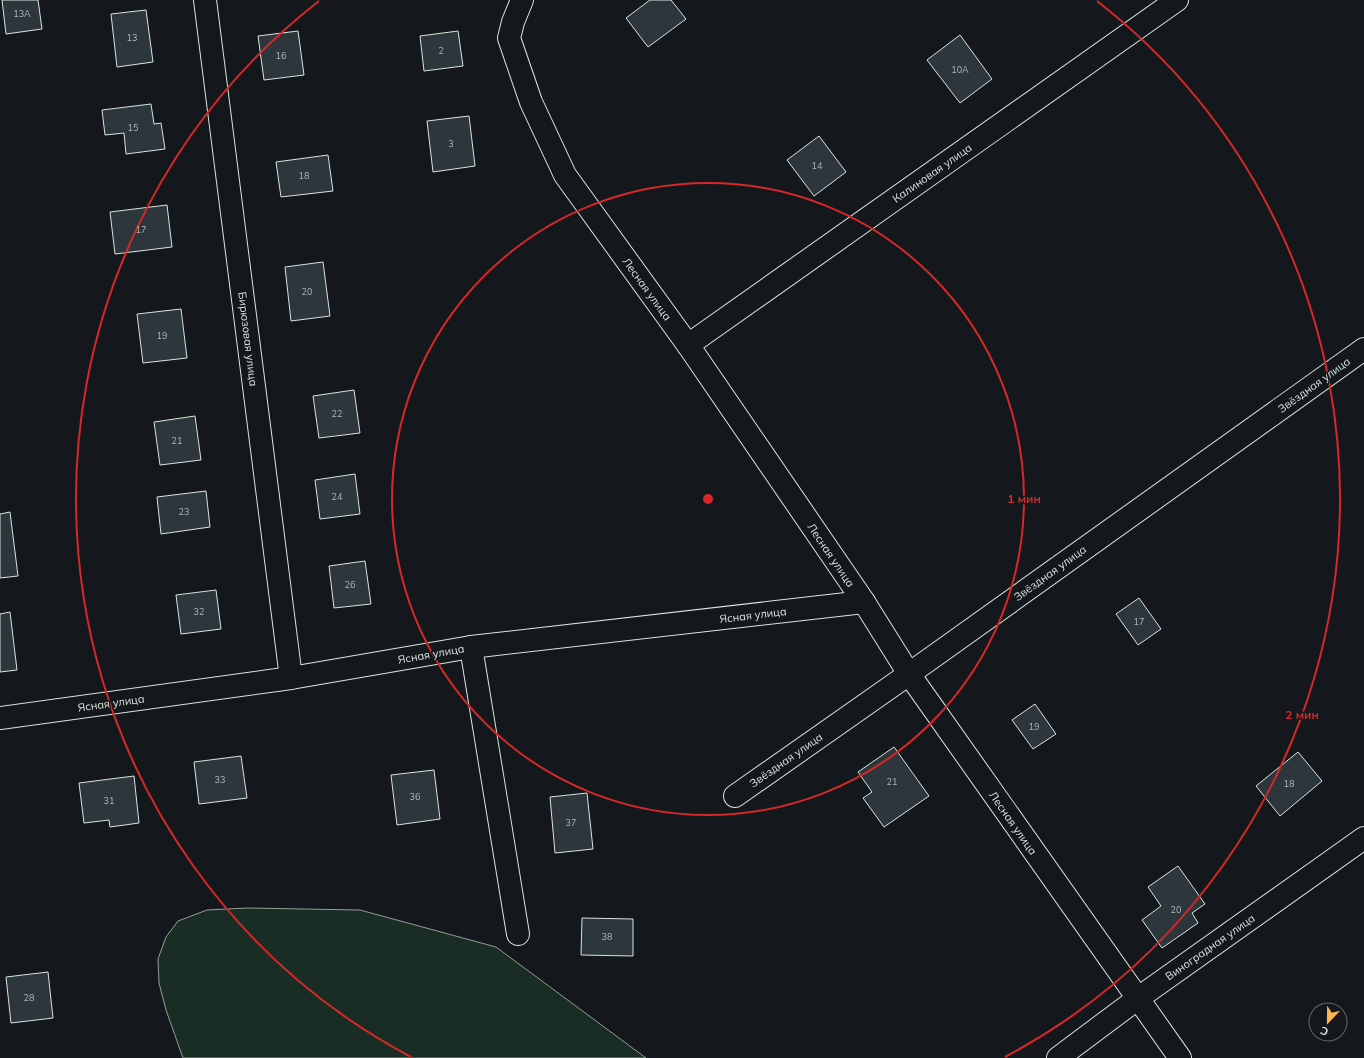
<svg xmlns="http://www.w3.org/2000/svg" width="1364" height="1058" font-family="Mulish,sans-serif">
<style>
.green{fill:#1a2d24;stroke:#939e99}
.building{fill:#2c363c;stroke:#d8e6dc}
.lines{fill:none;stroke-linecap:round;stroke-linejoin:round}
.minor-casing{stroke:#d8e6dc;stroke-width:24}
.minor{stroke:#14181c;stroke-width:22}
.ring{fill:none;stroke:#d62828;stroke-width:2}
.labels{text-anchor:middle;stroke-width:3;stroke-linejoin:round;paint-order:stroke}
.number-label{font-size:9px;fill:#adbab4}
.street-label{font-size:11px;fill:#d8e6dc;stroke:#14181c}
.centre{fill:#d62828;stroke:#14181c;stroke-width:2}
.ring-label{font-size:12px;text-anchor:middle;font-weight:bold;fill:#d62828;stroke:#14181c;stroke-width:3;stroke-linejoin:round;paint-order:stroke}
</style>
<rect width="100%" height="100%" fill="#14181c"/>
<polygon class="green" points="247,908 360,910 496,947 646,1058 183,1058 166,1010 159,983 158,959 166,937 178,921 207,910"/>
<g class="building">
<polygon points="2,0 38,0 42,29 6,34"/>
<polygon points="650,0 671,0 686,19 648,47 626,18"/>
<polygon points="146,10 153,62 117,67 111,14"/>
<polygon points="298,31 304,75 264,80 258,36"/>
<polygon points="458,31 463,66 424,71 420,36"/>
<polygon points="960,35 992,79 960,103 927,60"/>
<polygon points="151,104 154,124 161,123 165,149 126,154 124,133 105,135 102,110"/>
<polygon points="469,116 475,166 433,172 427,121"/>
<polygon points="819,136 846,172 814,196 787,160"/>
<polygon points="328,155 333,191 281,197 276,162"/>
<polygon points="167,205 172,247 115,254 110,212"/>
<polygon points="323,262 330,316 291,321 285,267"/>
<polygon points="181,309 187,358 143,363 137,314"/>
<polygon points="354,390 360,433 319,438 313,396"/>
<polygon points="195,416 201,460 160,465 154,422"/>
<polygon points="355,474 360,514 320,519 315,480"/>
<polygon points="206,491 210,527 161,534 157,497"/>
<polygon points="10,512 18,576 0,578 0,514"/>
<polygon points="365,561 371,604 334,608 329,566"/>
<polygon points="216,590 221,629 181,634 176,595"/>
<polygon points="1139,598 1161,629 1138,645 1116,614"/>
<polygon points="10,612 17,670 0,672 0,614"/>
<polygon points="1035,704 1056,734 1033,749 1012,720"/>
<polygon points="894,747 929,796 884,827 863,798 872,792 858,772"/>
<polygon points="1298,752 1322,781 1280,816 1256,786"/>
<polygon points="241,756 247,798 199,804 194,762"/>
<polygon points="434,770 440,819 397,825 391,775"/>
<polygon points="134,776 139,823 110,827 109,820 84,823 79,783"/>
<polygon points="587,793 593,849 555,853 550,797"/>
<polygon points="1178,866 1205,904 1192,913 1198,923 1162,948 1142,920 1161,906 1148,887"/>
<polygon points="582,918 633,919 633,956 581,955"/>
<polygon points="48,972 53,1018 11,1023 6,977"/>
</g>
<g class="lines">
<defs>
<g id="minor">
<polyline points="205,0 291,678"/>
<polyline points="522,0 513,22 509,38 531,102 565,175 688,345 864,602 909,674 1180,1058"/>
<polyline points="688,345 1177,0"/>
<polyline points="471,647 518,934"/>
<polyline points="0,718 291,678 471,647 864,602"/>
<polyline points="735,796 909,674 1364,349"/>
<polyline points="1058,1058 1137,999 1364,838"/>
</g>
</defs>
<use href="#minor" class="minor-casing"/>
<use href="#minor" class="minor"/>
</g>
<g class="ring">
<circle cx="708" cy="499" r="316"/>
<path d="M411 1057A632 632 0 0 1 319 1M1097 1A632 632 0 0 1 1005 1057"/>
</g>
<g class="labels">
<g class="number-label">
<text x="22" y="17">13А</text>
<text x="132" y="41">13</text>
<text x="441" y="54">2</text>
<text x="281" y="59">16</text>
<text x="960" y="73">10А</text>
<text x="133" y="131">15</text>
<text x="451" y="147">3</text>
<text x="817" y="169">14</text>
<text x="304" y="179">18</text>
<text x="141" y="233">17</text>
<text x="307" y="295">20</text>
<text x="162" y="339">19</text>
<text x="337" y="417">22</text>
<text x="177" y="444">21</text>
<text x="337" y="500">24</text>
<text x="184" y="515">23</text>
<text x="350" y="588">26</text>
<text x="199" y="615">32</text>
<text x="1139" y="625">17</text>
<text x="1034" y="730">19</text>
<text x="220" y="783">33</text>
<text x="892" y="785">21</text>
<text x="1289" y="787">18</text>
<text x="415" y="800">36</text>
<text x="109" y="804">31</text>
<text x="571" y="826">37</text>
<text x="1176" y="913">20</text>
<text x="607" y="940">38</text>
<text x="29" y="1001">28</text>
</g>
<g class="street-label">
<text transform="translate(932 173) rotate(-35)" y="4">Калиновая улица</text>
<text transform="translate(647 289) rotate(54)" y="4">Лесная улица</text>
<text transform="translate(248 339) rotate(83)" y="4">Бирюзовая улица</text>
<text transform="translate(1314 385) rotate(-36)" y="4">Звёздная улица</text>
<text transform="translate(831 555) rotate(56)" y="4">Лесная улица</text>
<text transform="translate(1050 573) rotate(-36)" y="4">Звёздная улица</text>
<text transform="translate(753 615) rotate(-7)" y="4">Ясная улица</text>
<text transform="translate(431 654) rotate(-10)" y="4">Ясная улица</text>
<text transform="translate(111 703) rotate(-8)" y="4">Ясная улица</text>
<text transform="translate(786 760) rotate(-35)" y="4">Звёздная улица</text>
<text transform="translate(1013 823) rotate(55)" y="4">Лесная улица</text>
<text transform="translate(1210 947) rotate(-35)" y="4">Виноградная улица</text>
</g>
</g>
<circle cx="708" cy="499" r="6" class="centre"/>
<g class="ring-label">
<text x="1024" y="503">1 мин</text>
<text x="1302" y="719">2 мин</text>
</g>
<g transform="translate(1328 1022) rotate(202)"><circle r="19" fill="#14181c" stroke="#626a69"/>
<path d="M0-3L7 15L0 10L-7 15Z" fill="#ffb74d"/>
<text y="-6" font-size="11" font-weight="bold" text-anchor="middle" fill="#d8e6dc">С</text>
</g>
</svg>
